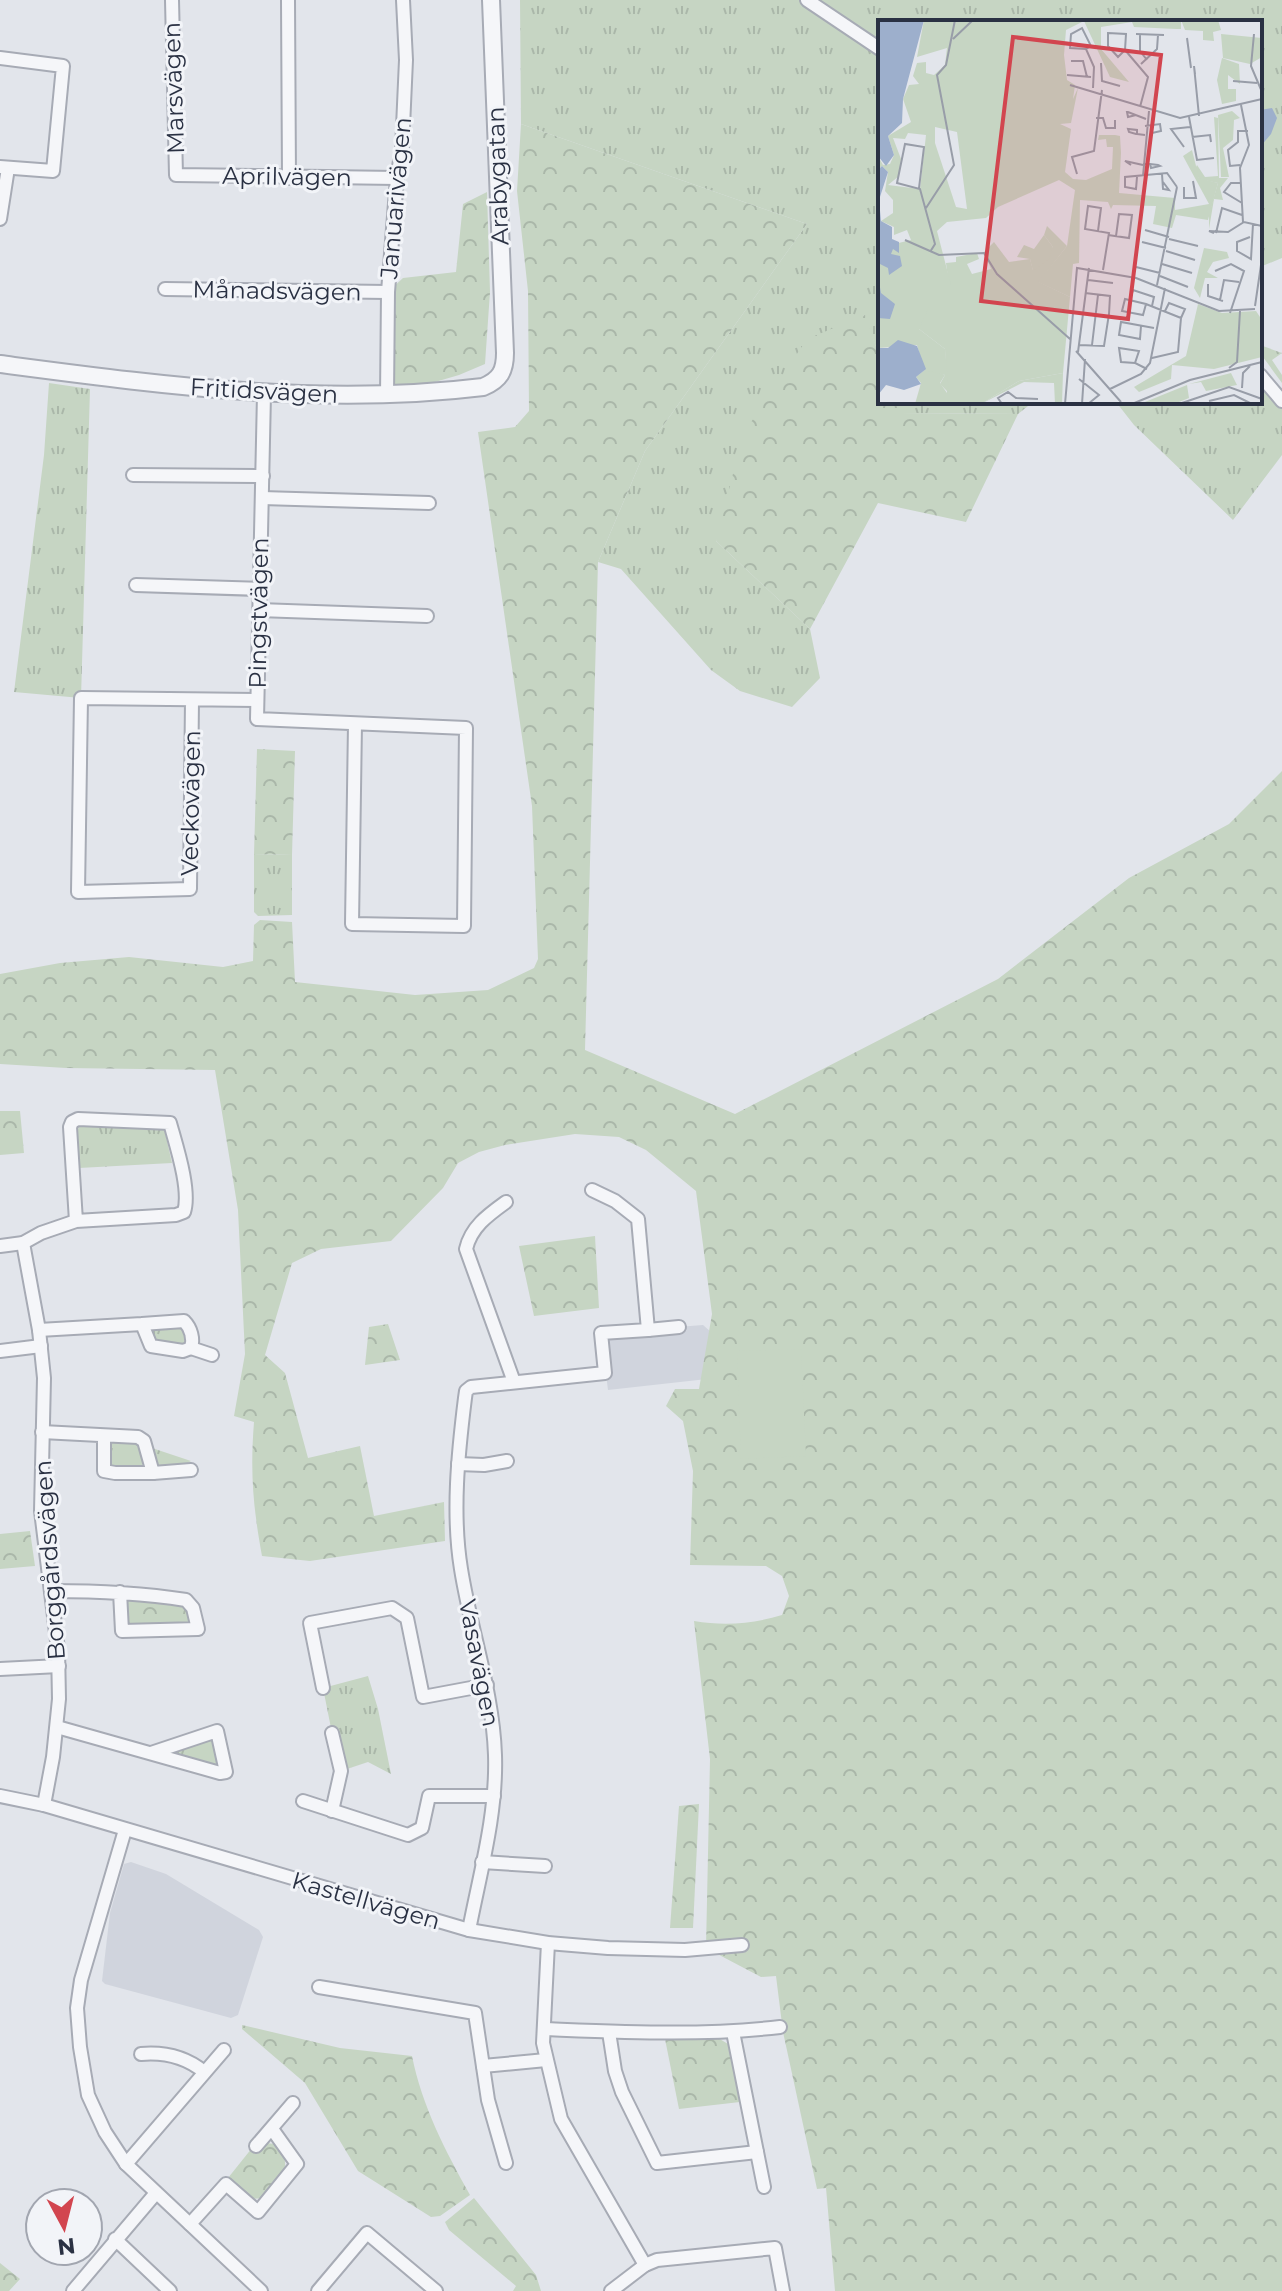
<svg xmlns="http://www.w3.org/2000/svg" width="1282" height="2291" font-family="Montserrat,sans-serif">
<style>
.built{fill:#d0d4dd}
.grass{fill:url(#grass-tufts)}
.forest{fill:url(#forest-crowns)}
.pitch{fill:#c6d5c3}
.water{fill:#9dafcc}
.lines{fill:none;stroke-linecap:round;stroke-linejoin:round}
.minor-casing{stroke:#a7abb5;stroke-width:16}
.tertiary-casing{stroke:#a7abb5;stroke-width:20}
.minor{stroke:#f5f6f9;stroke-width:12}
.tertiary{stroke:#f5f6f9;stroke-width:16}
.labels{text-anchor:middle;stroke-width:6;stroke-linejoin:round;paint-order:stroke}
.street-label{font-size:24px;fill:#2a3143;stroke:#f2f4f8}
.inset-road{fill:none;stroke:#989da8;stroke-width:2}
.view{fill:#d2454f;fill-opacity:0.15;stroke:#d2454f;stroke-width:4}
.inset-edge{fill:none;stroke:#2a3143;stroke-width:4}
</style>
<defs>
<pattern id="grass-tufts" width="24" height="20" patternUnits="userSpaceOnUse" patternTransform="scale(2)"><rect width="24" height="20" fill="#c6d5c3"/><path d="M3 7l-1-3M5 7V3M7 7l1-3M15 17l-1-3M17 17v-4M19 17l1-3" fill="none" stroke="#aab7a9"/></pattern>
<pattern id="forest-crowns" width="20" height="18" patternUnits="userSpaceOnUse" patternTransform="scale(2)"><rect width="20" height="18" fill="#c6d5c3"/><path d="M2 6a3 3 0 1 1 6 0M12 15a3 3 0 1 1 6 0" fill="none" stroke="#aab7a9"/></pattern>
</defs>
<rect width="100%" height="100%" fill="#e2e5eb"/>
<g class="built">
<polygon points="703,1325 712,1333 716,1378 608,1390 601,1333"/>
<polygon points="131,1862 166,1874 259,1930 263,1937 238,2015 231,2018 105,1984 102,1981 110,1913 124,1864"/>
</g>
<g class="grass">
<polygon points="520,0 1282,0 1282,258 1260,267 1260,22 880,22 880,358 864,315 716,541 810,629 820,678 792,707 740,691 711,670 621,569 598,562 645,451 807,224 521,124"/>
<polygon points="1260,345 1282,353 1272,360 1282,375 1282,383 1260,353"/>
<polygon points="49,383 90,389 81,698 14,692 44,455"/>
<polygon points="1260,385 1282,408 1282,455 1233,520 1134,425 1116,402 1260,402"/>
<polygon points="897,402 1033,402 1018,414 901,413"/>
<polygon points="254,854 292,855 292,915 258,916 254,912"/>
<polygon points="80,1124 164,1128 172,1163 79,1168 76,1134"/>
<polygon points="180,1325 184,1328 185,1344 155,1343 150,1331 153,1327"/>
<path d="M110,1441L137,1442L144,1462C139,1473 122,1468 112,1468L109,1464Z"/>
<polygon points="149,1447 191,1461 182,1466 160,1467"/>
<polygon points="368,1676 378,1709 391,1774 368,1762 347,1769 339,1733 332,1733 323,1688"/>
<polygon points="209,1738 214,1740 220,1761 215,1765 173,1752"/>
</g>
<g class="forest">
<path d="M521,124L807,224L645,451L598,562L585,1050L735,1114L998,979L1129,878L1229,824L1282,771V2291H835L826,2188L817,2189L783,2032L776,1976L761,1977L706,1948L710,1759L694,1621C724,1626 753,1624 782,1615L789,1596L782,1576L766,1566L690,1565L693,1471L683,1421L666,1406L675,1389H699L712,1314L696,1191L646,1150L619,1137L575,1134L505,1145L479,1152L458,1163L443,1188L391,1241L321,1249L292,1263L265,1355L285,1373L308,1458L360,1446L374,1516L444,1502L445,1541L310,1561L262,1556C253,1507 250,1472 254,1422L234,1416L245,1354L238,1210L215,1070L66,1068L0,1064V974L60,963L129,957L223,967L253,961L254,925L260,920L292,922L295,982L415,995L488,990L534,968L538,959L532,806L478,432L515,427L529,411L528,291L517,191Z"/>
<polygon points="487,192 490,292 485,364 459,375 387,396 388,292 403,278 456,272 463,204"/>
<polygon points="865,315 880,358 880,402 897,402 902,413 1018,414 966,522 878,503 810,629 716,541 743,434 807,339"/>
<polygon points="257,749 295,751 292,855 254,854"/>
<polygon points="0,1111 20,1111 24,1153 0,1155"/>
<polygon points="595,1236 599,1308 534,1316 519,1246"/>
<polygon points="388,1324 400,1360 365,1365 369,1327"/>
<polygon points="30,1531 35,1566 0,1569 0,1534"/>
<polygon points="131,1596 187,1606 191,1622 187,1625 129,1627 125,1622 125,1602"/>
<polygon points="699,1804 693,1928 670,1928 679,1806"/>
<path d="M242,2025L340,2048L412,2056C422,2106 445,2150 470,2195L440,2216L431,2217L358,2171L305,2083L242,2029Z"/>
<polygon points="718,2038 728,2044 740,2102 679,2109 665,2039"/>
<path d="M265,2143L276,2144C296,2168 279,2177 264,2198L250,2199L228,2178L252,2148L262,2149Z"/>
<polygon points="474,2198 536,2275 541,2291 513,2291 516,2286 449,2230 445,2222"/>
<polygon points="0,2263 20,2279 9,2291 0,2291"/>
</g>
<polygon class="pitch" points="801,1349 806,1456 741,1459 737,1351"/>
<polygon class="water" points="1272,108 1277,118 1271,134 1260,147 1260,110"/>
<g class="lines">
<defs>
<g id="minor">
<polyline points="172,0 176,175 397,178"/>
<polyline points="288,0 289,178"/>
<polyline points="807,0 880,49"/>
<polyline points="0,58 63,66 53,171 0,167"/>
<polyline points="0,219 8,168"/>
<polyline points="165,289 388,292"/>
<polyline points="1260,375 1282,401"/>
<polyline points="264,394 257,719 466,728 464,926 352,924 355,724"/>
<polyline points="387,396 388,292 397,178 402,149 406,60 403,0"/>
<polyline points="133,475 263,476"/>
<polyline points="262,498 429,503"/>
<polyline points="136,585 260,589"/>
<polyline points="259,610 427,616"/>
<polyline points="192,700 190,889 78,892 81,698 257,700"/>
<path d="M506,1202C488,1215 471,1227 466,1249L514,1382"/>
<polyline points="23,1243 39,1330 44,1378 41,1511 58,1649 59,1699 53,1757 44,1805"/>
<path d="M0,1246L23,1243L41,1233L76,1221L176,1215L184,1212C191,1190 176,1145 170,1123L78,1119L72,1122L70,1127L76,1221"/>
<path d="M39,1330L142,1324L151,1346L183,1351L191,1348C194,1339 191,1328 184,1321L142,1324"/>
<polyline points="648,1330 679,1327"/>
<polyline points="191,1348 212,1355"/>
<polyline points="0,1351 41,1346"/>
<polyline points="42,1432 138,1437 144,1441 153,1473 115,1473 104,1471 104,1436"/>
<polyline points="458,1464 484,1465 507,1461"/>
<polyline points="153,1473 191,1470"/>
<path d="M51,1591C97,1591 141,1593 186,1600L193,1608L198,1629L122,1631L120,1592"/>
<polyline points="0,1669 59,1666"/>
<polyline points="323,1688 310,1623 392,1608 407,1618 423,1697 487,1685"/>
<polyline points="57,1727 220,1773 226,1772 217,1731 151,1753"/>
<polyline points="0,1796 44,1805 469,1930 548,1943 608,1948 685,1950 742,1945"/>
<polyline points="303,1801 408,1835 422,1828 429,1796 494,1796"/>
<polyline points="332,1811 341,1771 332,1733"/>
<polyline points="125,1830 81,1980 77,2008 80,2047 88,2095 105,2132 126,2164 261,2291"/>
<polyline points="482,1862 545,1866"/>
<path d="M469,1930C480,1873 497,1814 495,1755C493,1692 471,1632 461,1569C452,1514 458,1454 465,1398L466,1391L471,1387L605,1373L601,1333L648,1330L638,1219L615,1201L592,1190"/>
<polyline points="548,1943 543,2043 561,2119 645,2265"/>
<polyline points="319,1987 475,2013 488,2100 506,2163"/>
<path d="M544,2029C623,2032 702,2036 780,2027"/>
<polyline points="609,2032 615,2071 622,2092 657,2163 757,2152"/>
<polyline points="733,2032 764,2187"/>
<path d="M141,2054C164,2052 186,2057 204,2072"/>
<polyline points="483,2066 546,2060"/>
<polyline points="256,2146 293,2103"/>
<polyline points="126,2164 224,2050"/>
<polyline points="190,2224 226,2184 258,2212 297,2164 272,2129"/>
<polyline points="115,2239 170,2291"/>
<polyline points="73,2291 156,2193"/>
<polyline points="318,2291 367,2233 436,2291"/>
<polyline points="611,2291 645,2265 657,2260 775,2248 783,2291"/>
</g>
<path id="tertiary" d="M0,364C161,385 320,407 483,387C500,380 505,371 505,353L491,0"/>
</defs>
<use href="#minor" class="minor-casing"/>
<use href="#tertiary" class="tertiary-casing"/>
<use href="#minor" class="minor"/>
<use href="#tertiary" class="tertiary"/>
</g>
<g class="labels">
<g class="street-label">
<text transform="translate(174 88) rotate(-92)" y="8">Marsvägen</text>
<text transform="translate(498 176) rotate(-92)" y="8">Arabygatan</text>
<text transform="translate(287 177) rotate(1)" y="8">Aprilvägen</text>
<text transform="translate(396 198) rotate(-85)" y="8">Januarivägen</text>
<text transform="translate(277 291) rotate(1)" y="8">Månadsvägen</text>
<text transform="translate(264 391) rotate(3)" y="8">Fritidsvägen</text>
<text transform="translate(259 613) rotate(-89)" y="8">Pingstvägen</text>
<text transform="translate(191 803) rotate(-89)" y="8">Veckovägen</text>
<text transform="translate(50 1560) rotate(-94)" y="8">Borggårdsvägen</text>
<text transform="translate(479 1663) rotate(79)" y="8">Vasavägen</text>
<text transform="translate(366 1901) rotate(16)" y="8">Kastellvägen</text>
</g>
</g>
<g transform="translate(878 20)">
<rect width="384" height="384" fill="#e2e5eb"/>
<path d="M344,38L361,44L362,64L350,55V69H358V81L344,84L339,60ZM336,97L340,98L341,158H350L342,168L345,180L336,179L331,209V194L340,163L321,159L317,149L319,145L327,157L340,156ZM169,206L189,226L161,262L192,277L185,353L141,361L103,384H37L43,363L38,357L49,348L67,355L62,363L69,373L67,329L41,309L18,268L71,265L68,243L78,242V237L99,233L101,239L89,244L94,254L113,249L106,232L116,222L131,242L152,239L155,250L175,227L166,215Z" fill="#c6d5c3"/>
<path d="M46,0H303V9H298L256,7L254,2L223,7V29L251,62L232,57L206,1L188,10L186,35L189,60L197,65L195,79L200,68L193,103L182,104L193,109L187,152L195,159L208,160L234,149L235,127H229L228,119L220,120L221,115H237L242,116L243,133L241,173L297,178V190L331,184L305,136L314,130L321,158L340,163L330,200L298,195L294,208L275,204L278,186L235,185L233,189L230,182L202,180L201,243L195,244L192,277L160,262L189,226L197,170L181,160L120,187L108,198L69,202L59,211L73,265L51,287L41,309L67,329L71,373L62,364L67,355L46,350L39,325L0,328V228L33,220L29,210L16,215V207L3,201L15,193V180L7,171L10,152L4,146L0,150V136L5,145L12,144L16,135L10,116L33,102L25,79L31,65L41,64L35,56L39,43L48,42V53L56,55L67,45L69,28L39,37ZM57,107L79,112L89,189L78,187L57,123ZM30,113L48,115L42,169L10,165L21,156L23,139L15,118L27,119ZM343,14L384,18V37L372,44L345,38ZM354,91L362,98L356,100L355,120L345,128L351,157H343L340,95ZM166,215L175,227L171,239L155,251L152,239L139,237L146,225L156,229ZM326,228L349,232L351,238L335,242L329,252L340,258H327L322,278L316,268ZM320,284L344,293L378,291L384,300V337L336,349L294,345L293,359L261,372L256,367L308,336ZM185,353L184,384H177L176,363L146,362L103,384L141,361ZM353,353L359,365L328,371L323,362L311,364ZM309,365L311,378L296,384H262Z" fill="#c6d5c3" fill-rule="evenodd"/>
<path d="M303,0H340L343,10L335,12L336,21L325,20V11L307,10Z" fill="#c6d5c3"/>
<path d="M0,0H46L25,79L24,103L10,116L16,135L8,146L0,136ZM4,146L10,152L1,180L3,201L14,207V219L21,222V233L15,229L13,234L22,236L24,246L11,255L10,248L0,243V150ZM0,256L3,273L17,284L12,299L0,298ZM20,320L39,326L48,349L38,357L43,364L26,370L8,365L0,375V328H10Z" fill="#9dafcc"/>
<path class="inset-road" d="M230,13L248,14L247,30L240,37L230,26ZM258,14L286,15M376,14L373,46L384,72M262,15V31L269,40M309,18L313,48M75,19L95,0M208,29L213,26L204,8L193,14L192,28L208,29L216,47L215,68M247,30L270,57L262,87M193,41H205L209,57M223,43L224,61L242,66M263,44L279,29L280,15M317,54L316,46L321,96M189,55L213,57M355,61L379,63M192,65L302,98L384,79M363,85L371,125L362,148L365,202M258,95L250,97L249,92H250L268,99M311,97L319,140L336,138M218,98H225L228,108H237V100M267,106L282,104L283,111L274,113V107M259,114V110L250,109L251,112L258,114H259L267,115M314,117L332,115L333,122M306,127L293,109L312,107M265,144H272L280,145L282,146L273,148L272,144M253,145L247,141L265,145M362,145L352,146L350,130L360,122V111H370M199,154L194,137L216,131L224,70M284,154L285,169L291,170L285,162M265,156L271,91M259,157L258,169L247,167V157L289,153L299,167M363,163H353L346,172L364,183M306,167V178H318L315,161M41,168L46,127L27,124L19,163L42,169L57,224L52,232M48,188L76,145L59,55L68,45L77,0M267,210L291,217M220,211L223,188L210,186L207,209L231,213L225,250M336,213L331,211L350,212L366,202L384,206M338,213L344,188L364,195M230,215L251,218L254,195L241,194L238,216M372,217L359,222V231L373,239L375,204M291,219L320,226M27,220L61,235L106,233L119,254L192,319M264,222L288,228M288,231L317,240M284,244L314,253M258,247L282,253M337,251L353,244L366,251L352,293M282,256L310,267M210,260L235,263M330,264V276L345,281M279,265L299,167M252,280L255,270L276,277L274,286M342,280L346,260L361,262M268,284L265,295L244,291L247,279L268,284L303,298L300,332L274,338M377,286L384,238M287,291L291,283L307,289L303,298M263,306L262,319L241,315L243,302L276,308M201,325L226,326L231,294L232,276L207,273M214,325L220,275M198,331L243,382M200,332L211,248M257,343L243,342L241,328L261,331L257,343L269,349M351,348L359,342L362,291M201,359L221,375L210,384M364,368L365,353L372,346M232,369L263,354L272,343L287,268M331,381L356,375L374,384M124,384L120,378L130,372L138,378L160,379M187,384L199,248L258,258L341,291L377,289M204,384L207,339M254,384L312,360L384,342M301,384L351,367L384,379"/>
<path class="view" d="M135,17L283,35L250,299L103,281Z"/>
<rect width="384" height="384" class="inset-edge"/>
</g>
<g transform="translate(64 2227) rotate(173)"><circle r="38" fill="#f2f4f8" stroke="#a2a6b0" stroke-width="2"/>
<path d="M0-6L14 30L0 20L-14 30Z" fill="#d2454f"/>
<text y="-12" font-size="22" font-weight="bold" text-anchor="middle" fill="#2a3143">N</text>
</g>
</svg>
